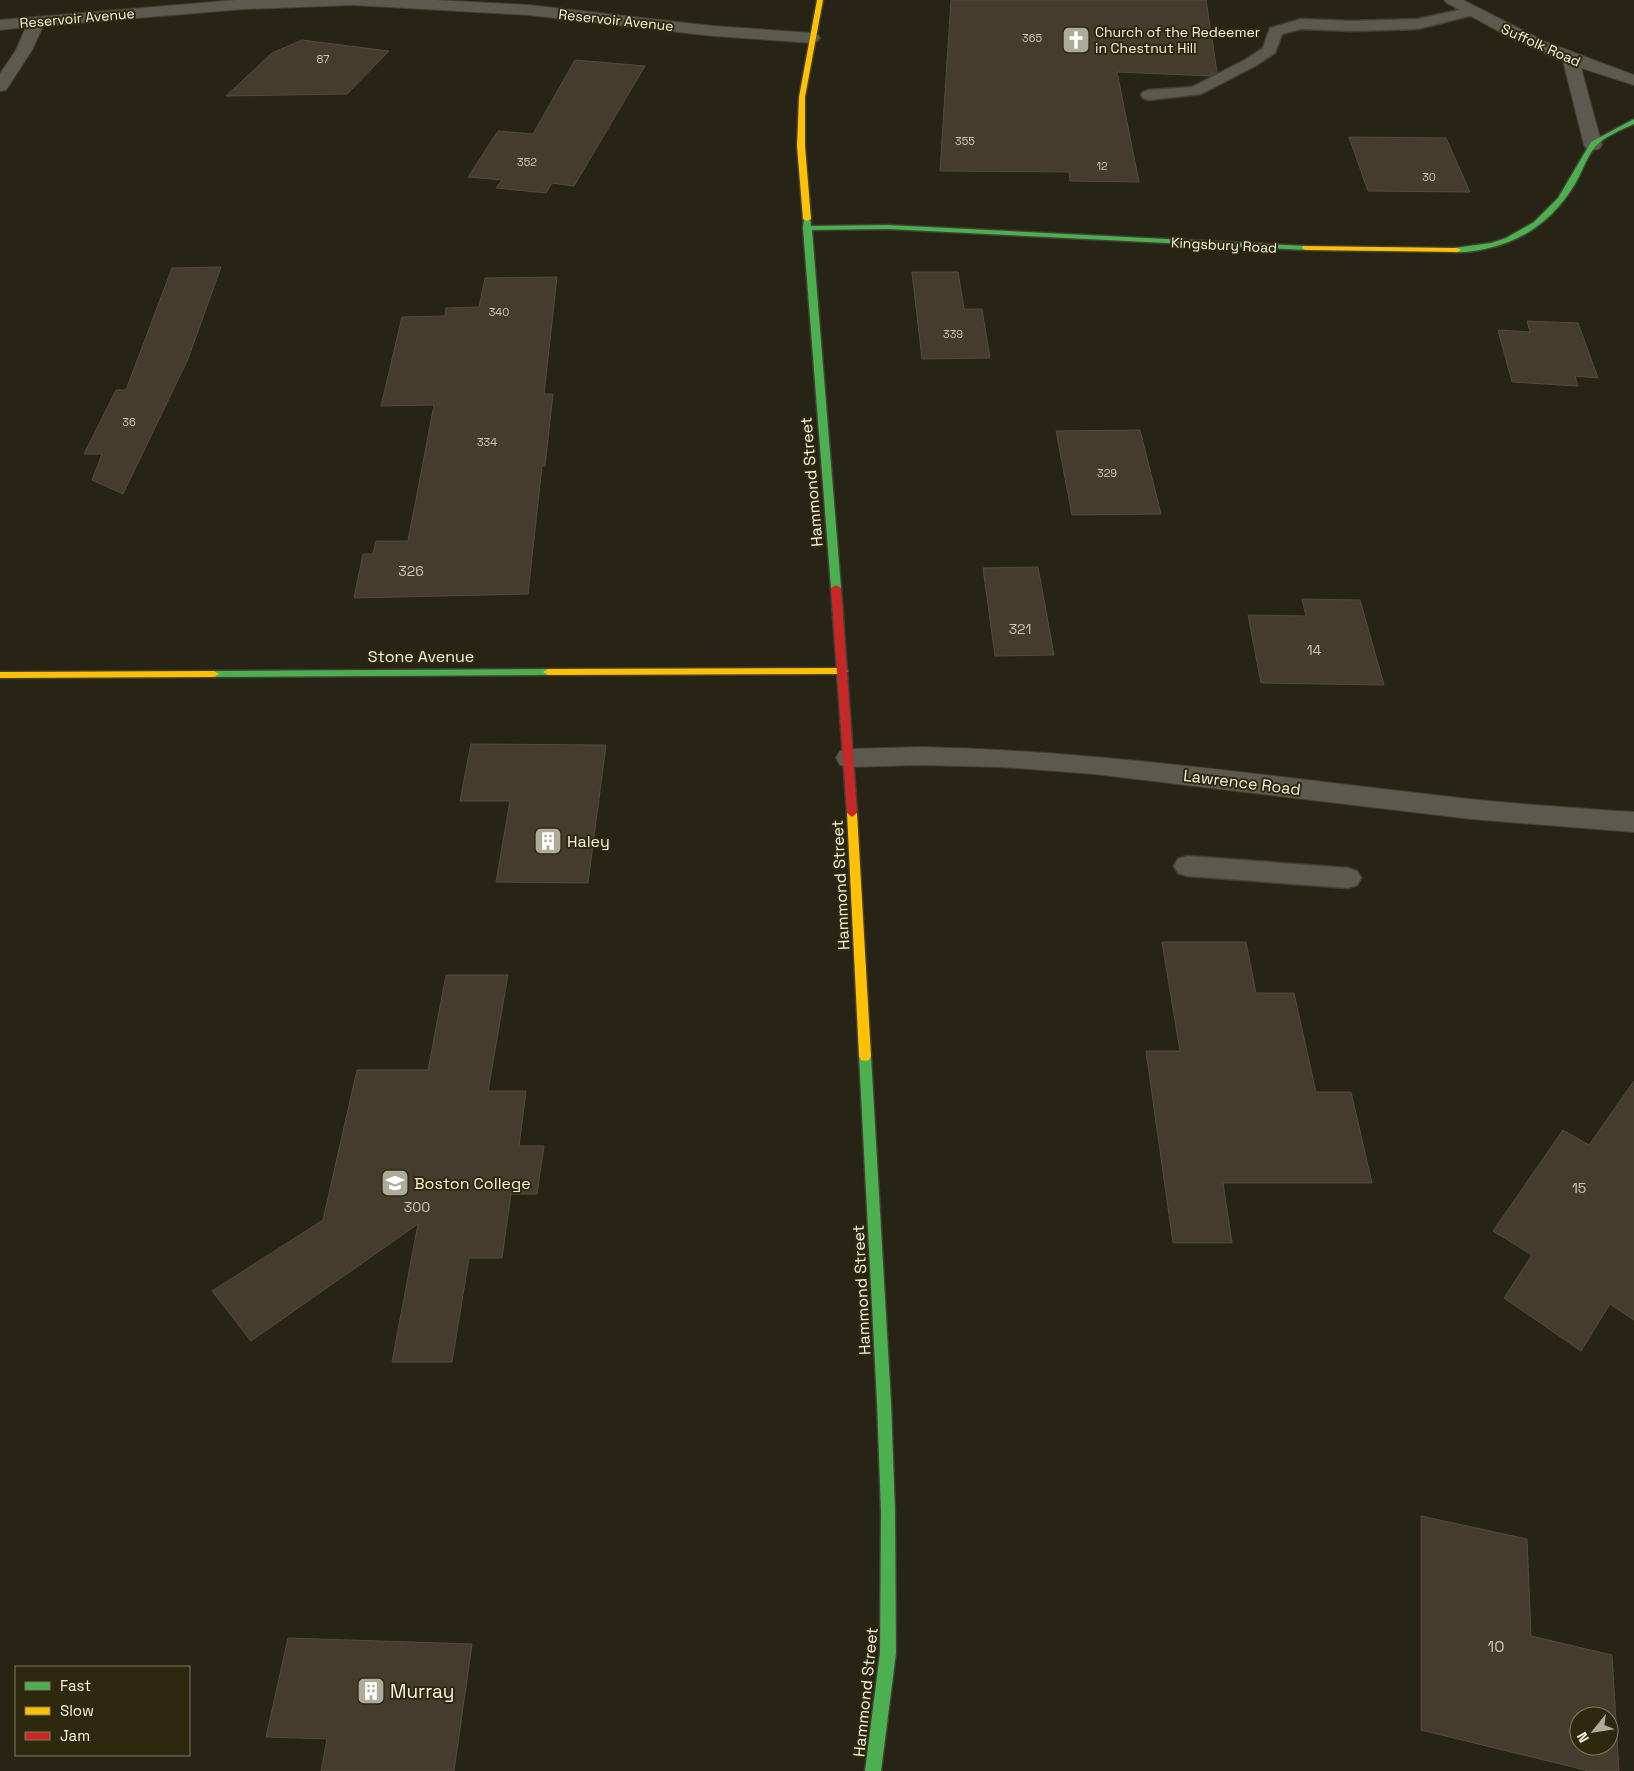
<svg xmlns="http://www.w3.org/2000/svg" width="1634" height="1771" font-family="'Space Grotesk',sans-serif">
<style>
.building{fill:#463c2e;stroke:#524b41;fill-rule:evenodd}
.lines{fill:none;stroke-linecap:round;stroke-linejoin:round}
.lane-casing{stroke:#423f34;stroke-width:3}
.street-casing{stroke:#423f34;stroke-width:2}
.fast-casing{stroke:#423f34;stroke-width:3}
.slow-casing{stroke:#423f34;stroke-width:3}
.jam-casing{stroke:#423f34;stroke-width:3}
.lane{fill:#5c5a4f;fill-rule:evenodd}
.street{fill:#5c5a4f;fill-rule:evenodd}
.fast{fill:#4caf50;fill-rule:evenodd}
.slow{fill:#ffc107;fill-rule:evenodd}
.jam{fill:#c62828;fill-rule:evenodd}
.labels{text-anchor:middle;stroke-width:4;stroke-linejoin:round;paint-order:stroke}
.far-number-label{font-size:11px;fill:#cac5b6}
.far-street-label{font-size:14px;fill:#f6f3e3;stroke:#2e290e}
.far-poi-label{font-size:14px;fill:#f6f3e3;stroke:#2e290e;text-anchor:start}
.number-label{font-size:14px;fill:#cac5b6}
.street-label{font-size:16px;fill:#f6f3e3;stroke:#2e290e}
.poi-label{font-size:16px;fill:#f6f3e3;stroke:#2e290e;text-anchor:start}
.near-number-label{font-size:16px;fill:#cac5b6}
.near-poi-label{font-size:19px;fill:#f6f3e3;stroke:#2e290e;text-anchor:start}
</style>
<rect width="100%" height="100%" fill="#272415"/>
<g class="building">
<polygon points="951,0 1206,0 1217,72 1210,76 1117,72 1139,182 1070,181 1069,172 940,171"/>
<polygon points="302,40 389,51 347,94 226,96 272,53"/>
<polygon points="575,60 645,66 574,186 552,183 546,193 496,188 502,180 468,177 498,131 533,134"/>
<polygon points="1349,137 1446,138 1470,192 1368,191"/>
<polygon points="221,267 188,359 123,494 92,480 102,454 84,454 116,390 126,390 172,268"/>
<polygon points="912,272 958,272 964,309 982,309 990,358 922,359"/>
<polygon points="557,277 544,394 553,394 545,466 542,466 528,594 354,598 363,554 373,554 376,541 408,541 434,405 381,406 402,317 445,316 446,308 479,307 485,278"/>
<polygon points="1527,321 1578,323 1598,378 1575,376 1578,386 1512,382 1498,330 1530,332"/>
<polygon points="1140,430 1161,514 1072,515 1056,431"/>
<polygon points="1038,567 1054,655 995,656 983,568"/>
<polygon points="1302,599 1360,600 1384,685 1261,683 1248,615 1306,616"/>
<polygon points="471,744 606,745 588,883 496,882 510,801 460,801"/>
<polygon points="1162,942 1246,942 1256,993 1294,993 1316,1092 1351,1092 1372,1183 1223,1183 1232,1243 1173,1243 1146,1051 1180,1051"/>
<polygon points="446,975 508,975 488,1091 526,1091 519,1146 544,1146 537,1194 511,1194 502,1258 469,1258 452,1362 392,1362 418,1224 251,1341 212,1291 323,1220 357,1070 428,1070"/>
<polygon points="1634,1081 1634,1320 1610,1304 1581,1351 1504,1298 1532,1255 1493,1231 1563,1130 1589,1145"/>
<path d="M1421,1516L1527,1539L1531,1636L1612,1655L1619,1771H1589L1421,1730ZM1579,1716H1609V1746H1579Z"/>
<polygon points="288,1638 472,1644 454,1771 321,1771 327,1739 266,1737"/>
</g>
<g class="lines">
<defs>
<g id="lane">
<polygon points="1472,7 1477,8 1479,11 1477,14 1418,29 1352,31 1301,29 1282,34 1275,53 1255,66 1201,94 1149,100 1143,98 1141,95 1143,92 1149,90 1192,87 1245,60 1263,48 1270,28 1301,19 1352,21 1418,19"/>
<polygon points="1187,856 1348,868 1357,871 1361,878 1357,885 1348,888 1187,876 1178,873 1174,866 1178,859"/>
</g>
<g id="street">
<polygon points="236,0 435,0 529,5 713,26 812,33 818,35 820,38 818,41 812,43 713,36 529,15 353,5 244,9 43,26 32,50 6,90 0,91 0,74 16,50 26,27 0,30 0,20"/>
<polygon points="1444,0 1463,0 1546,42 1634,75 1634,85 1581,68 1602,145 1599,149 1593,150 1587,149 1584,145 1563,61 1513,39 1447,3"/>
<path d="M921,747C1105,751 1286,779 1469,799C1524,805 1579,808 1634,812V832L1471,819L1094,774L1002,767L921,765L849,767L840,765L836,758L840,751L849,749Z"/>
</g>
<g id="fast">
<path d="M1634,119V124C1621,130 1605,136 1595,147C1586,158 1582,172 1575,184C1554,219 1524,241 1485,249C1475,251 1464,253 1454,252V248L1491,243L1506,238L1534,222L1558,198L1591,142Z"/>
<polygon points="804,217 810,217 811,226 887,225 1306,246 1310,248 1306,250 887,229 812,230 841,588 836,591 831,588 803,228"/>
<polygon points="548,669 553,672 548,675 214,677 209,674 214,671"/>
<polygon points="865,1051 869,1052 871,1056 891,1402 895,1512 896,1653 881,1771 865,1771 880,1653 881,1512 877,1402 859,1056 861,1052"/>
</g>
<g id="slow">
<polygon points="817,0 823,0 805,97 805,146 811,219 807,221 803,219 797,146 799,97"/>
<polygon points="1303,246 1457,248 1461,250 1457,252 1306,250 1302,248"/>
<polygon points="843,668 848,671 843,674 548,675 543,672 548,669"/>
<polygon points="214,671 219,674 214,677 0,678 0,672"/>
<polygon points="852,809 857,813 871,1056 869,1060 865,1061 861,1060 859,1056 847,813"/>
</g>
<polygon id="jam" points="836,585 841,588 857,813 852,817 847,813 831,588"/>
</defs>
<use href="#lane" class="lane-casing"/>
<use href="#street" class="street-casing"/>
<use href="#fast" class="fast-casing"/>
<use href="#slow" class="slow-casing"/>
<use href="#jam" class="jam-casing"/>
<use href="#lane" class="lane"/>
<use href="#street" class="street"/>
<use href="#fast" class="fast"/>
<use href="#slow" class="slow"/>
<use href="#jam" class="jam"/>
</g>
<defs>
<symbol id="church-square" viewBox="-11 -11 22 22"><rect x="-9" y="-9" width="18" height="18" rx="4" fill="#aeab9b" stroke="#2e290e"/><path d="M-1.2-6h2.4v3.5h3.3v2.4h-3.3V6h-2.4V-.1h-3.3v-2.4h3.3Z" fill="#fff"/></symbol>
<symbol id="building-square" viewBox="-11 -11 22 22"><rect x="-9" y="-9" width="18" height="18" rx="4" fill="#aeab9b" stroke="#2e290e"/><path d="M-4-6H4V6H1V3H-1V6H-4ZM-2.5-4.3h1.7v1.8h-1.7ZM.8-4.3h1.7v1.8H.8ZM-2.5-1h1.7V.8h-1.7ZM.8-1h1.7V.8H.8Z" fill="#fff"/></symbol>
<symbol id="university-square" viewBox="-11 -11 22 22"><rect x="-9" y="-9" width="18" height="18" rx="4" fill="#aeab9b" stroke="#2e290e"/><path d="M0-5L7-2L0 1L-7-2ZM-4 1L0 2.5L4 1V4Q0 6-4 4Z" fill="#fff"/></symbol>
</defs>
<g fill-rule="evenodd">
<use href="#church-square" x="1060" y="24" width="32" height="32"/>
<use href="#building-square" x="532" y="825" width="32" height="32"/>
<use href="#university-square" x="379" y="1167" width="32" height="32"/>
<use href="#building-square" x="355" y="1675" width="32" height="32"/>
</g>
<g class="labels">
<g class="far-number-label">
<text x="1032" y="42">365</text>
<text x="323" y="63">87</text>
<text x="965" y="145">355</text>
<text x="527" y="166">352</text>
<text x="1102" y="170">12</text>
<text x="1429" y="181">30</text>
<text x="499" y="316">340</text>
<text x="953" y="338">339</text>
<text x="129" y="426">36</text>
<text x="487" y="446">334</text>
<text x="1107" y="477">329</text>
</g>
<g class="far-street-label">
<text transform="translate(77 18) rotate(-5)" y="5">Reservoir Avenue</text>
<text transform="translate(616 20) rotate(6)" y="5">Reservoir Avenue</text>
<text transform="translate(1541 45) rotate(24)" y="5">Suffolk Road</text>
<text transform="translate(1224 245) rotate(3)" y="5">Kingsbury Road</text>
</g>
<g class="far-poi-label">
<text x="1095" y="37">Church of the Redeemer<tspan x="1095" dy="16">in Chestnut Hill</tspan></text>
</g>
<g class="number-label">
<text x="411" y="576">326</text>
<text x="1020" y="634">321</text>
<text x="1314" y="655">14</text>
<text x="1579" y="1193">15</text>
<text x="417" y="1212">300</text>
</g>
<g class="street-label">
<text transform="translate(811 482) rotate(-95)" y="6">Hammond Street</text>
<text x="421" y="662">Stone Avenue</text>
<text transform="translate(1242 782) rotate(7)" y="6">Lawrence Road</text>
<text transform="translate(840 885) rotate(-93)" y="6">Hammond Street</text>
<text transform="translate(861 1290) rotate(-93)" y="6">Hammond Street</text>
<text transform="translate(865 1692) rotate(-84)" y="6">Hammond Street</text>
</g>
<g class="poi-label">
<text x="567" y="847">Haley</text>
<text x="414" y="1189">Boston College</text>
</g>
<g class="near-number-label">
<text x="1496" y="1652">10</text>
</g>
<g class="near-poi-label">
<text x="390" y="1698">Murray</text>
</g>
</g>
<rect x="15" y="1666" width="175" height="90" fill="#2e290e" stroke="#7e7a63"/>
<rect x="25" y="1682" width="25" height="8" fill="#4caf50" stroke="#7e7a63"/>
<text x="60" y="1691" font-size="15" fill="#f6f3e3">Fast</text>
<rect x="25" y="1707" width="25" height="8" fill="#ffc107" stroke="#7e7a63"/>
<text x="60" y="1716" font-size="15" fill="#f6f3e3">Slow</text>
<rect x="25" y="1732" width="25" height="8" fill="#c62828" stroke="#7e7a63"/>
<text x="60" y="1741" font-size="15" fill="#f6f3e3">Jam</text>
<g transform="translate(1594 1731) rotate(240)"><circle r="24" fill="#2e290e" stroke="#7e7a63"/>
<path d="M0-4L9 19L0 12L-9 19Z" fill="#aeab9b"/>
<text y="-8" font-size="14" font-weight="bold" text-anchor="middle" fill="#f6f3e3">N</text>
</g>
</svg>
